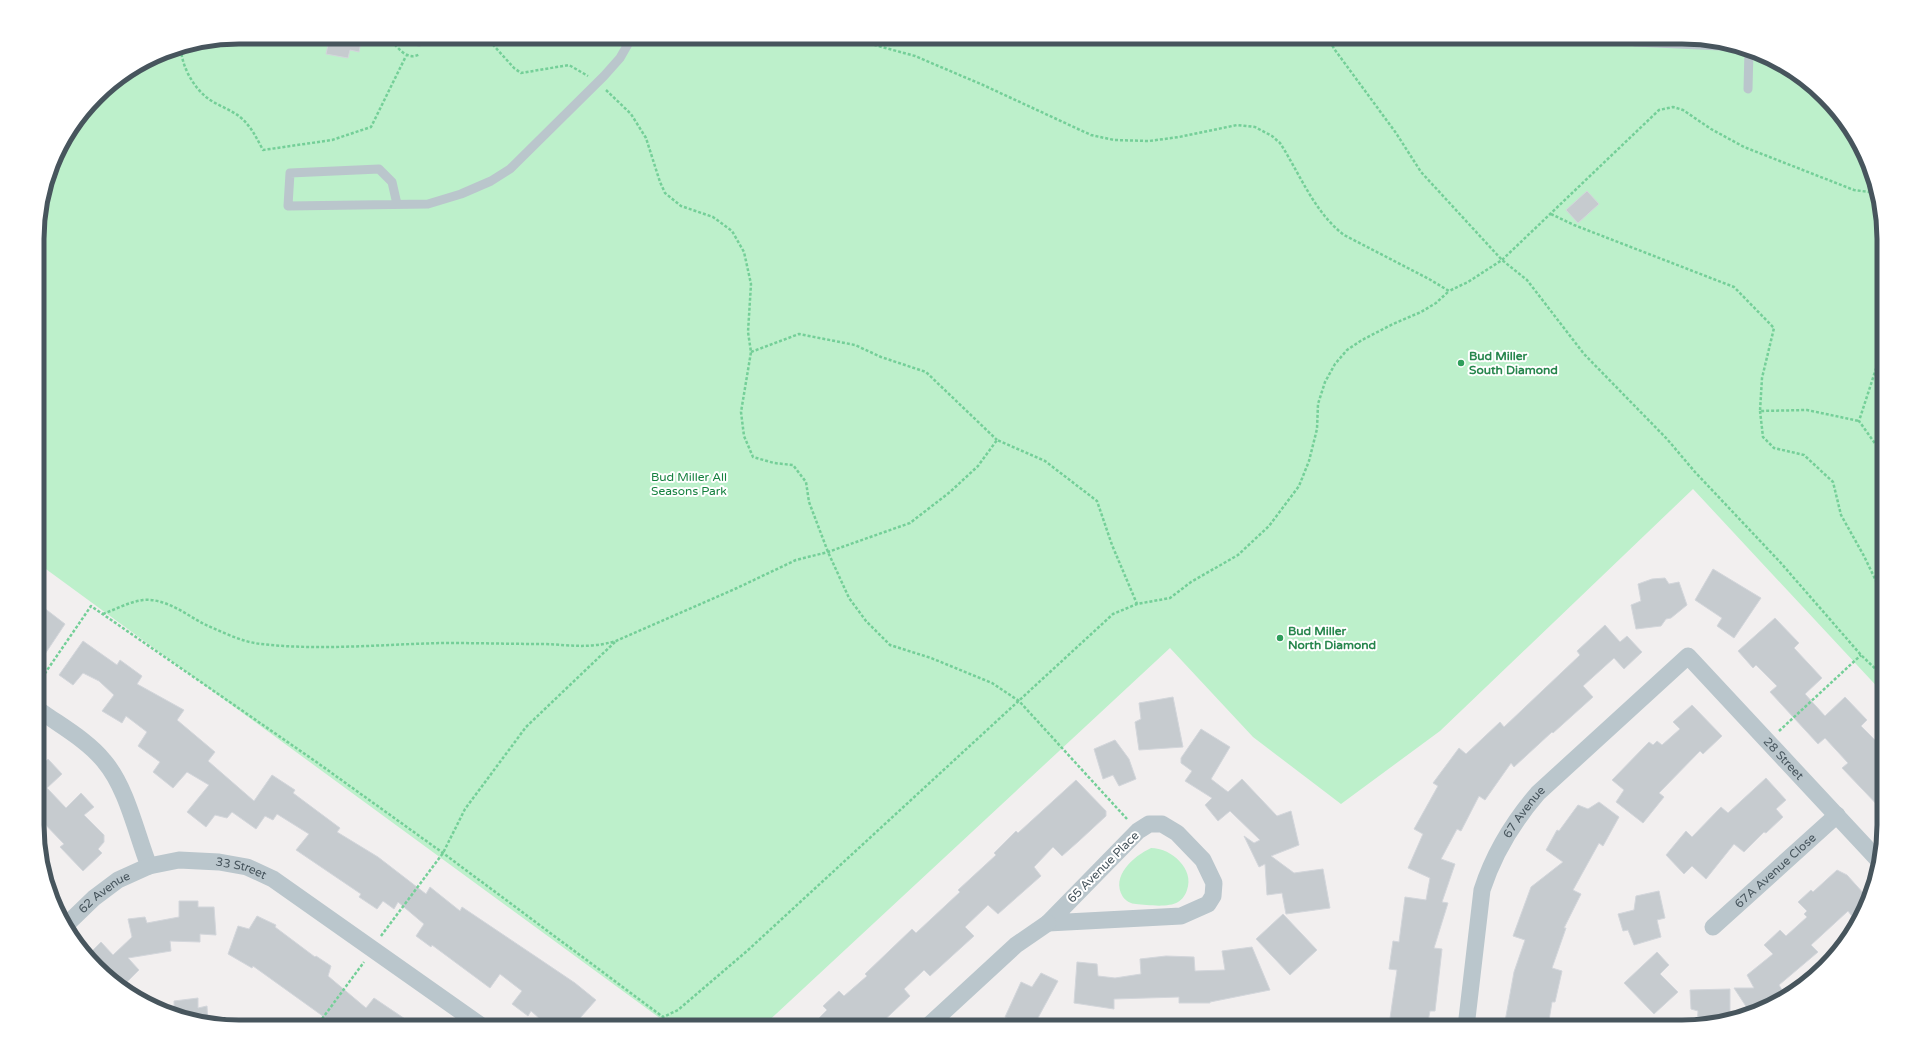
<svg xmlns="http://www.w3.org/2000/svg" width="1921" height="1064" font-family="'Varela Round',sans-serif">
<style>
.green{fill:#bdf0cb}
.building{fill:#c6cbcf;stroke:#d3d6db}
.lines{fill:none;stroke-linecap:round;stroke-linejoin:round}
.path{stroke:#74cf98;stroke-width:2.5;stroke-dasharray:3 2;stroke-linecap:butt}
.lane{stroke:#bac6cc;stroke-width:9}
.street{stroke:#bac6cc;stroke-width:17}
.leisure-dot{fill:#2e9e5b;stroke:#fff;stroke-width:1.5}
.labels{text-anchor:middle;stroke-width:4;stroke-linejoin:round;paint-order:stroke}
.leisure-label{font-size:12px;font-weight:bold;fill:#27864d;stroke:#fff;text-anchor:start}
.park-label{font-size:12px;fill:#15813f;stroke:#fff}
.street-label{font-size:12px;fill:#47555d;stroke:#fff}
.rim{fill:none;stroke:#47555d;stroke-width:5}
</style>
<rect width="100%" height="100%" fill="#f2efef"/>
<g class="green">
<polygon points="239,37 1682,37 1734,44 1783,64 1825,96 1850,127 1873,174 1884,226 1884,694 1693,489 1440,731 1341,804 1253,737 1170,648 762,1027 672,1027 39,564 39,213 58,150 106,87 162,52"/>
<path d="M1151,848C1171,848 1195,869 1187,890C1186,894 1182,900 1178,902C1168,908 1147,905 1136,904C1131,904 1126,901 1123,897C1110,876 1134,856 1151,848Z"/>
</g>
<g class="building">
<polygon points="318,37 362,37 359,52 350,50 348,58 326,54 328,45 318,43"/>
<polygon points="1587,191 1599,204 1578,223 1566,210"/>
<polygon points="1713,569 1761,598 1734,638 1717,626 1722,618 1695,600"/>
<polygon points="1665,578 1669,584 1679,582 1687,605 1671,618 1666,619 1661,626 1636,629 1631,605 1641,601 1638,584 1652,579"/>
<polygon points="39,604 65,624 39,663"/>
<polygon points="1775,618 1799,643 1794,648 1822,678 1805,694 1825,716 1845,697 1867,720 1861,726 1884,749 1884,812 1842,768 1848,763 1825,738 1818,744 1770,692 1777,686 1756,665 1753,668 1738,651"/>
<polygon points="1605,625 1620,642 1627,636 1642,652 1624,669 1614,658 1583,686 1593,697 1553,733 1552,732 1514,767 1511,763 1485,800 1479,796 1461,831 1457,829 1441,859 1455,864 1442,902 1448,903 1434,948 1442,949 1435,1011 1430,1011 1427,1027 1389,1025 1397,970 1389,969 1393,941 1399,942 1405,897 1426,900 1430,878 1408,868 1423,834 1414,829 1438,786 1433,783 1459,748 1466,754 1500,722 1504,727 1580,655 1577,651"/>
<polygon points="83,641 117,665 120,660 142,676 137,684 184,710 177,720 215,752 208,761 254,801 272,775 295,790 293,793 340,828 337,832 378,857 426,894 430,887 460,911 462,907 532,954 575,983 596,1000 572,1027 549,1027 531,1011 528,1016 512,1004 522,991 500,974 490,988 432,945 431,947 416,936 424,924 398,902 394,909 383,901 377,909 359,897 361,894 296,850 309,834 277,814 273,820 265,816 256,829 232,812 227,818 215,815 206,827 187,812 209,785 187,772 173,788 153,772 160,762 138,746 147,732 126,716 122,723 102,711 114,695 99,681 83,673 73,685 59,675"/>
<polygon points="1173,697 1183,747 1139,750 1135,722 1141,719 1139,703"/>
<polygon points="1692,705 1722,736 1703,754 1700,751 1659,793 1664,797 1643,823 1616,802 1624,790 1612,780 1649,742 1653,745 1657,741 1662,745 1680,729 1673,722"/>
<polygon points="1201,729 1230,747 1211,779 1228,792 1242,779 1277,816 1291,811 1299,845 1271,856 1294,873 1323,869 1330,908 1286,914 1282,893 1267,895 1265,864 1259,867 1244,836 1254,843 1260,840 1230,811 1218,821 1205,805 1212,798 1185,781 1192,771 1181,763 1181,758"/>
<polygon points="1115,740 1129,759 1136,779 1119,786 1113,775 1103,779 1094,749"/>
<polygon points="48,759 62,774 47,788 66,808 81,793 94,807 84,815 104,835 104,842 98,849 102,853 83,871 60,847 64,844 39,818 39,768"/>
<polygon points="1766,778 1786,800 1776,809 1783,817 1766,833 1764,832 1744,852 1734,844 1706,879 1692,866 1684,874 1666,855 1686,831 1692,837 1721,807 1728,813"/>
<polygon points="1076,780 1106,811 1106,816 1079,841 1062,856 1053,847 1034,867 1041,876 998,914 988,905 965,927 974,936 930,976 924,970 904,989 910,996 877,1027 810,1027 827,1010 823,1006 839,991 844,996 867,976 865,974 912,929 916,933 960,892 958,890 996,855 994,853 1016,831 1018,833"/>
<polygon points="1599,802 1619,817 1603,846 1599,843 1573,890 1581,894 1564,928 1566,928 1552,968 1562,971 1555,1002 1552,1002 1548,1027 1504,1027 1514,972 1525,940 1513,936 1531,887 1563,862 1546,850 1557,830 1559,831 1578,805 1588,809"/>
<polygon points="1837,870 1847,875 1865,895 1866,903 1864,910 1854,919 1848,911 1811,945 1818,952 1779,985 1785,995 1776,1002 1751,1014 1734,988 1754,988 1747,975 1773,954 1764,945 1780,930 1786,936 1807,917 1804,914 1807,911 1798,902 1811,890 1813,892"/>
<polygon points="1659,891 1665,918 1657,920 1661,937 1634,945 1628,930 1623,931 1618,914 1634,910 1636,896"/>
<polygon points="179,901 198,901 198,907 214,907 216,935 200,934 200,942 170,941 171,951 128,958 139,970 122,987 99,970 87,956 101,942 113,955 132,937 128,919 145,917 147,923 179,917"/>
<polygon points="1283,914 1317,950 1290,975 1256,939"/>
<polygon points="257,916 276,925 275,927 315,957 316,956 331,966 328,976 366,1008 374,998 417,1027 338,1027 253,966 252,968 228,954 238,926 249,929"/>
<polygon points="1252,947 1270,990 1210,1002 1210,1003 1179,1003 1179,997 1114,999 1114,1009 1074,1003 1077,962 1097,964 1098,976 1115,978 1141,974 1140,959 1166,956 1194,957 1195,971 1225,970 1222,951"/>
<polygon points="1657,952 1669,965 1660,974 1678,992 1654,1014 1624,983"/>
<polygon points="1041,973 1058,981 1033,1027 1024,1027 1005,1017 1021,982 1032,987"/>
<polygon points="1730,989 1730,1020 1697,1026 1698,1011 1691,1009 1690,990"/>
<polygon points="198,998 198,1008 207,1006 208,1023 187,1020 170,1013 174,1012 174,1001"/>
</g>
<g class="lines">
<g class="path">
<path d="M388,37C397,46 406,62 420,54"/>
<polyline points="486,37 514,68 521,73 569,65 588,76"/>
<path d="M845,37L915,56L983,85L1091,135L1114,140L1149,141L1179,137L1237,125L1255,127L1272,136L1280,143C1300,174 1314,212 1344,235L1429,279L1449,291L1468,282L1502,260L1659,110L1673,107L1683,110L1711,129L1744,147L1854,190L1877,193"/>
<polyline points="1327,37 1335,50 1396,133 1421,172 1502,260 1527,280 1584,354 1667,439 1695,472 1780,562 1861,655 1884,677"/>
<polyline points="435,43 442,37"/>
<path d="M181,49C182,66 192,85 206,97C216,105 230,109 240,117C251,126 256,137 263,150L332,140L371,127L406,56"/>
<polyline points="606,90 631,114 646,138 660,182 665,193 681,206 713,217 732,231 744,252 751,284 748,332 751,352 741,412 744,436 753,457 774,463 793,465 806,482 809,502 828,552 849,598 866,621 890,645 931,658 992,683 1019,701 1127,819"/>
<polyline points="1551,214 1574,225 1734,287 1774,328 1762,378 1760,411 1807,410 1859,421"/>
<polyline points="1884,344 1859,421 1884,456"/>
<polyline points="751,352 799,334 855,345 881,357 926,372 997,440"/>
<polyline points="1760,411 1763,437 1774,448 1804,455 1833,482 1841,515 1864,556 1878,585 1884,589"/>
<path d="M103,614C116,609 129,602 143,600C166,598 185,614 204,624C222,632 242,642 261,644C322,651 384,644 445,643C478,643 511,644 544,644C572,645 588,649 616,641L737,588L796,560L828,552L910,523L950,492L978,466L997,440L1045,461L1097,501L1112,545L1137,604"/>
<polyline points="39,682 91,606 315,761 443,853 663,1017 678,1010 747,951 1113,614 1137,604 1170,598 1191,582 1238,555 1269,526 1299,486 1309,461 1317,429 1318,404 1325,382 1335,364 1347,350 1362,340 1393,324 1421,312 1436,303 1449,291"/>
<polyline points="1779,731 1861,655"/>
<polyline points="381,936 443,853 465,809 526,727 616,641"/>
<polyline points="316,1027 364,962"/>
</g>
<g class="lane">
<polyline points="414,37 419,42 424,37"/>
<polyline points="1620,37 1635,42 1742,47"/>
<polyline points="1748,89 1749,50"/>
<polyline points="397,204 392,182 379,169 290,173 288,206 428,204 461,194 491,181 510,169 604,76 620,58 632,37"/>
</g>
<g class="street">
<path d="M39,710C61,726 87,740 104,761C127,788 136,833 149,866"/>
<polygon points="1149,824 1162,824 1177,833 1203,860 1214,883 1213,896 1208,904 1181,916 1048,923 1138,831"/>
<path id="s1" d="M65,926L94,898L118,880L149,866L179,860L219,862L247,867L273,879L483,1027"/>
<path id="s2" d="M1713,927L1837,815"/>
<polyline points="927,1027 1016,945 1048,923"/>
<path id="s3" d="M1466,1027L1482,890C1494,853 1513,822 1538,793L1688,656L1880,862"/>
</g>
</g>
<g class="leisure-dot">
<circle cx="1461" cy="363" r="4"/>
<circle cx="1280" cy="638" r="4"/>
</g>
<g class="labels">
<g class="leisure-label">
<text x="1469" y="360">Bud Miller<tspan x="1469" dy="14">South Diamond</tspan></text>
<text x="1288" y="635">Bud Miller<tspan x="1288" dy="14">North Diamond</tspan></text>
</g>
<g class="park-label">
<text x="689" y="481">Bud Miller All<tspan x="689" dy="14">Seasons Park</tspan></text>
</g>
<g class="street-label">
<text dy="4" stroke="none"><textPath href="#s3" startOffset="594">28 Street</textPath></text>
<text dy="4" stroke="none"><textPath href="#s3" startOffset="227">67 Avenue</textPath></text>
<text transform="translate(1103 867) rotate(-45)" y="4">65 Avenue Place</text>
<text dy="4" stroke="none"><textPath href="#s1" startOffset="198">33 Street</textPath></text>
<text dy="4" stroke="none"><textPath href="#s2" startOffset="84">67A Avenue Close</textPath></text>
<text dy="4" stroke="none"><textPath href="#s1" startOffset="52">62 Avenue</textPath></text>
</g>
</g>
<path d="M0 0H1921V1064H0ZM239 44H1682A195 195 0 0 1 1877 239V825A195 195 0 0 1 1682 1020H239A195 195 0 0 1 44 825V239A195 195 0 0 1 239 44Z" fill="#fff" fill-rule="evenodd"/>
<path class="rim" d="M239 44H1682A195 195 0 0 1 1877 239V825A195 195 0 0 1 1682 1020H239A195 195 0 0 1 44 825V239A195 195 0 0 1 239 44Z"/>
</svg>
